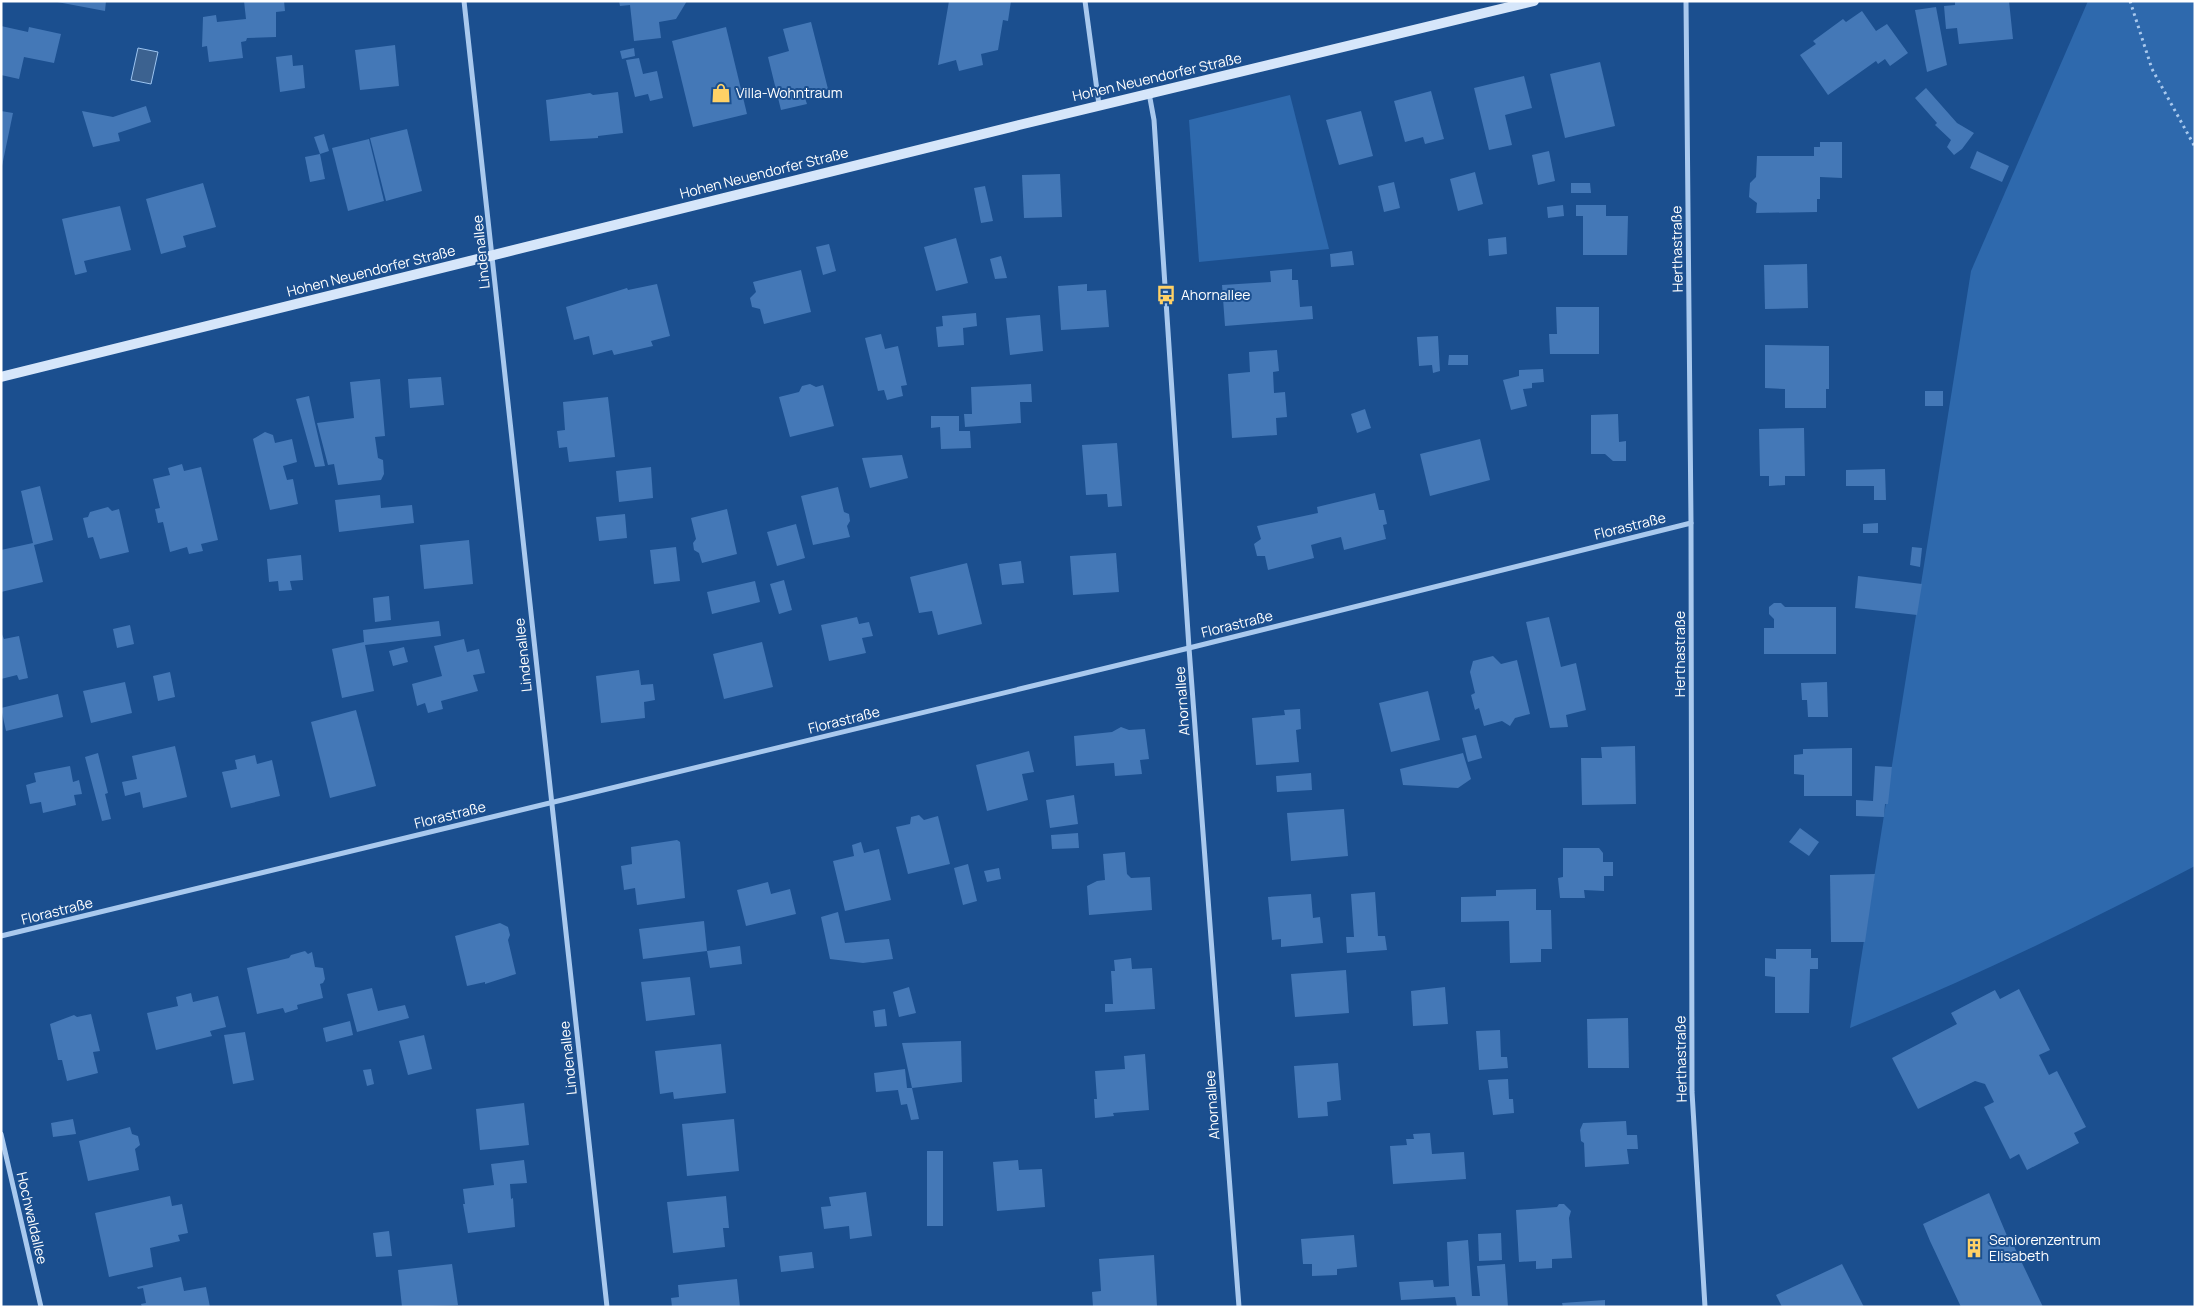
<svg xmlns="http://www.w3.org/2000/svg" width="2196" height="1308" font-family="Manrope,sans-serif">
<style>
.green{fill:#2e69ad}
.water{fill:#3c6290;stroke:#9cc4f0}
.building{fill:#4478b7}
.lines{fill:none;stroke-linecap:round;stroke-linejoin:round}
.path{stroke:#a9c9ee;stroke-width:3;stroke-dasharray:2.5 4;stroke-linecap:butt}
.street{stroke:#a9c9ee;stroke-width:5}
.secondary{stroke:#d6e6fa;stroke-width:10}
.labels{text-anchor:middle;stroke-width:4;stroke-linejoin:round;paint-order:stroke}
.street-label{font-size:14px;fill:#fff;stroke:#1b4f8f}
.poi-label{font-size:14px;fill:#fff;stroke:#1b4f8f;text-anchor:start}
</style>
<rect width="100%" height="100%" fill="#1b4f8f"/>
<g class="green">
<path d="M2088,1H2195V866C2082,925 1968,980 1850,1028L1971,271Z"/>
<polygon points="1290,95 1329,249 1199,262 1189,120"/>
</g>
<polygon class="water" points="138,48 158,52 151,84 131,80"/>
<g class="building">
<polygon points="52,1 106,1 105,11"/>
<polygon points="244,1 284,1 285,11 276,12 276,37 247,38 246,41 241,42 243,58 209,62 207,46 202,47 203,17 216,15 217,22 246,19"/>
<polygon points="619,1 687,1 676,19 659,22 661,38 634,41 630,5 620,6"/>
<polygon points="949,1 1011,1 1008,21 1003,20 998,50 981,54 983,65 959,71 956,60 938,65"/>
<polygon points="1955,1 2009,1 2013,39 1959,44 1957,28 1946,29 1944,6 1955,5"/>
<polygon points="1936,7 1947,65 1927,72 1915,10"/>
<polygon points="1862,11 1876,31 1887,24 1908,53 1890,66 1885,59 1878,64 1876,61 1828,95 1800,55 1816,44 1813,41 1843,19 1846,22"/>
<polygon points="811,22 828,89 804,95 807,104 781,110 768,57 789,51 783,29"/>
<polygon points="1,26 28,32 29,27 61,34 54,63 24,57 19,79 1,75"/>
<polygon points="726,27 747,114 693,127 672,41"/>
<polygon points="395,45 399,86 360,90 355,50"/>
<polygon points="634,48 635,56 622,59 620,51"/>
<polygon points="292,55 293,66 303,65 305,88 280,92 276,57"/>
<polygon points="639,58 643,74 657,71 663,98 650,101 648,94 635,97 626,60"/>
<polygon points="1600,62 1615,126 1565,138 1550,74"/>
<polygon points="1524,76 1532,108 1505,115 1512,145 1489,150 1474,88"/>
<polygon points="1926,88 1957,123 1974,133 1962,149 1954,155 1947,147 1951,140 1935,125 1937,123 1915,98"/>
<polygon points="1431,91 1444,139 1425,144 1423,137 1405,142 1394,101"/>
<polygon points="618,92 623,133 598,136 598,138 550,141 546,100 590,93 593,95"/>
<polygon points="146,106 151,122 118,133 120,141 93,147 82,111 113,117"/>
<polygon points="1,111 13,113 2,166 1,166"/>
<polygon points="1361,111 1373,156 1339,165 1326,120"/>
<polygon points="407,129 422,191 386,201 370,138"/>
<polygon points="324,134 329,151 320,154 314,137"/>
<polygon points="369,139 384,201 348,211 332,148"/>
<polygon points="1820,142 1842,142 1842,178 1820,177 1820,199 1817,199 1817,212 1756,213 1757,203 1749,197 1750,183 1756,177 1757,156 1814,156 1814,147 1820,147"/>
<polygon points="1549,151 1555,181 1538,185 1532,155"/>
<polygon points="1977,151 2009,166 2002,182 1970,168"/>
<polygon points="320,154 325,179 310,182 305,157"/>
<polygon points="1475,172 1483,204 1458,211 1450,179"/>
<polygon points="1060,174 1062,217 1024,218 1022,175"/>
<polygon points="1394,182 1400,208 1384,212 1378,186"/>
<polygon points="203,183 216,227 183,236 186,247 161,254 146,199"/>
<polygon points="1571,183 1590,183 1591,193 1571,193"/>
<polygon points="985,186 993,221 981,223 974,188"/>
<polygon points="1563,205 1564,216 1548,218 1547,207"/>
<polygon points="1576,205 1606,205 1606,216 1628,216 1627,255 1583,255 1583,216 1576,216"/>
<polygon points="120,206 131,250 84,261 87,272 75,275 62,219"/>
<polygon points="1506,237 1507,254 1489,256 1488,239"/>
<polygon points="956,238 968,283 936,291 924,247"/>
<polygon points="829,244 836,271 823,275 816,247"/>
<polygon points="1352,251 1354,265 1331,267 1330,254"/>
<polygon points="1001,256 1007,278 995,279 990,259"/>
<polygon points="1807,264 1808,308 1765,309 1764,265"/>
<polygon points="1292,269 1292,280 1298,280 1300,307 1312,306 1313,319 1225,326 1222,285 1271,282 1270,271"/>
<polygon points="801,270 811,312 764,324 760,309 752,307 750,298 756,292 753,282"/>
<polygon points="657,284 670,336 651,341 653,346 614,355 612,350 593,355 589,336 574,340 566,307 627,288 628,290"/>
<polygon points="1087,284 1087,291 1106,290 1109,327 1061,330 1058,286"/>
<polygon points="1556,307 1599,307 1599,354 1550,354 1549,334 1557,334"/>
<polygon points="976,313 977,326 963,328 964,345 938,347 936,327 943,326 942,316"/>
<polygon points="1040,315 1043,351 1010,355 1006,318"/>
<polygon points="881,334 885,349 898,346 907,385 901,386 903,396 887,400 884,390 878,391 865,338"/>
<polygon points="1438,336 1440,371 1433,373 1432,365 1419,366 1417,337"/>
<polygon points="1765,345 1829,346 1829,389 1826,389 1826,408 1785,408 1785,389 1765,388"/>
<polygon points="1277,350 1279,371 1273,372 1274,393 1285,392 1287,417 1276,418 1277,435 1232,438 1228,374 1250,372 1249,352"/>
<polygon points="1449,355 1468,355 1468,365 1448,365"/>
<polygon points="1543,369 1544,382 1532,383 1532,388 1523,389 1527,406 1511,410 1503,380 1519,376 1519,370"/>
<polygon points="441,377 444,405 410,408 408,379"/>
<polygon points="380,379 385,436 375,437 378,458 383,460 384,474 381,480 338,485 334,464 328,465 317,423 354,418 350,382"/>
<polygon points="810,384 816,387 823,385 834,426 790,437 779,397 799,392 802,386"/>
<polygon points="1031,384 1032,402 1020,402 1021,423 965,427 964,414 972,414 971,387"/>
<rect x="1925" y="391" width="18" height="15"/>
<polygon points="309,396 315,423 325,466 315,467 296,399"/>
<polygon points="608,397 615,457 569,462 567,447 559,448 557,431 565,430 563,402"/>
<polygon points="1365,409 1371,428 1357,433 1351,414"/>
<polygon points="1618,414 1619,442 1626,441 1626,461 1613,461 1605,454 1591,454 1591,415"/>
<polygon points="931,416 959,416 959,431 970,431 971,448 941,449 940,427 931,428"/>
<polygon points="1804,428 1805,476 1785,476 1785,485 1769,486 1769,476 1760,476 1759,429"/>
<polygon points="265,432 273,435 275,443 292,439 297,462 283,466 287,480 293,479 298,504 270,510 253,439"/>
<polygon points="1480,439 1490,480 1430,496 1420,454"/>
<polygon points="1117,443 1122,506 1108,507 1107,494 1086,495 1082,445"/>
<polygon points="902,455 908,478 870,488 862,458"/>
<polygon points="182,464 184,471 201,467 218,540 201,544 203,551 189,554 187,547 170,552 163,522 158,523 155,509 160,508 153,479 170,475 168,468"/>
<polygon points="651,467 653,498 619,502 616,471"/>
<polygon points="1885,469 1886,500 1874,500 1874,486 1846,486 1846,470"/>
<polygon points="40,486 53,540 34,545 43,582 1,592 1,550 33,543 21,491"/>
<polygon points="838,487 844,512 849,514 850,521 847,526 850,537 813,545 801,496"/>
<polygon points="1375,493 1379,510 1384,510 1387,524 1383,525 1386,539 1344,550 1341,537 1325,541 1311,545 1314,558 1268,570 1265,556 1257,556 1254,544 1261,539 1257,526 1318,513 1317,507"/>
<polygon points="380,495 381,508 412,505 414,523 339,532 335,500"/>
<polygon points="108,507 112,511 119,509 129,552 100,559 93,537 88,538 83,518 88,517 90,512"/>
<polygon points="727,509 737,554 702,563 699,553 694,550 693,543 696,539 691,518"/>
<polygon points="625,514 627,538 599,541 596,517"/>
<polygon points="1878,523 1878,533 1863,533 1863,524"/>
<polygon points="796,524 805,558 777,566 767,532"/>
<polygon points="469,540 473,584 424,589 420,545"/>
<polygon points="676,547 680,581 654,584 650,550"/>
<polygon points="1912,547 1922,548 1920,567 1910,565"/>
<polygon points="1116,553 1119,592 1073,595 1070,556"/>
<polygon points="301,555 303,580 290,581 292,590 279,591 278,581 269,582 267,559"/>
<polygon points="1021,561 1024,583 1002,585 999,564"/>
<polygon points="967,563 982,624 938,635 932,611 919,613 910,577"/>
<polygon points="1858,576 1922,584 1917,615 1855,608"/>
<polygon points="784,580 792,610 779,614 770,584"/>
<polygon points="755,581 760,602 712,614 707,592"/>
<polygon points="389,596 391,620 375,622 373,598"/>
<polygon points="1774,603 1781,603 1785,607 1836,607 1836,654 1764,654 1764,628 1774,628 1774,619 1769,614 1769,607"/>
<polygon points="857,617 859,624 869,622 873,636 862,638 866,653 829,661 821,625"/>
<polygon points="1549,617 1561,667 1576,663 1586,710 1566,715 1568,727 1550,728 1526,622"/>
<polygon points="439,621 441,636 365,645 374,691 342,698 332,649 364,642 363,630"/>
<polygon points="130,625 134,644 117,648 113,629"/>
<polygon points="1,632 4,639 19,636 28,678 19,680 17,675 1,679"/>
<polygon points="464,639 467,652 479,649 485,673 473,675 478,691 441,701 443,709 428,713 425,703 417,706 412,684 442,676 434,646"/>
<polygon points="762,642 773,687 724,699 713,654"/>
<polygon points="404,647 408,662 393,666 389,651"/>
<polygon points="1493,656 1501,664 1517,660 1530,714 1515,718 1510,726 1502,721 1484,726 1479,708 1475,710 1471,695 1475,693 1470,672 1473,661"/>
<polygon points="639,670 641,685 653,684 655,700 644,702 645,718 601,723 596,676"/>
<polygon points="170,672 175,697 158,701 153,676"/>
<polygon points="125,682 132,713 91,723 83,691"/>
<polygon points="1827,682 1828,717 1808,717 1807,700 1802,700 1801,683"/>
<polygon points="1428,691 1440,740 1391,752 1379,703"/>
<polygon points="58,694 63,717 6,731 1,708"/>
<polygon points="1300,709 1301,729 1296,730 1299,762 1256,765 1252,718 1285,715 1284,710"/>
<polygon points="356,710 376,786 330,798 311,722"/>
<polygon points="1121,727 1129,730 1145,729 1149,759 1140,760 1142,774 1115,776 1114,763 1076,766 1074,736 1112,732"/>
<polygon points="1476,735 1482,758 1468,762 1462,738"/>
<polygon points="175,746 187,797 143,808 140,792 125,796 122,782 137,779 132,756"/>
<polygon points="1635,746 1636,804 1582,805 1581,758 1602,758 1601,747"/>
<polygon points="1852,748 1852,796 1804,796 1804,775 1794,774 1794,755 1803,754 1803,749"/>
<polygon points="1029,751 1034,772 1022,774 1028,800 987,811 976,765"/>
<polygon points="98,753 108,793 105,794 111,819 102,821 85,757"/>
<polygon points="1463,753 1471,779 1458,788 1403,785 1400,769"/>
<polygon points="255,755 257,764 272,760 280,796 231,808 222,772 237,769 235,760"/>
<polygon points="70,766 73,782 79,780 82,794 74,795 76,805 43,813 41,802 30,804 26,785 36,782 34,773"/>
<polygon points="1875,766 1892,767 1888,804 1885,804 1884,817 1856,816 1856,800 1873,801"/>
<polygon points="1311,773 1312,790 1277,792 1276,776"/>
<polygon points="1074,795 1078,824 1050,828 1046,800"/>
<polygon points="1344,809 1348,856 1291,861 1287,813"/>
<polygon points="919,815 924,820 938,816 950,864 908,874 896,827 910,824 911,817"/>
<polygon points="1800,828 1819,842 1809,856 1789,842"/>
<polygon points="1078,833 1079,848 1052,849 1051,835"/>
<polygon points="677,840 680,842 685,898 637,905 635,888 624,890 621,866 632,864 631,847"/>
<polygon points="861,842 864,853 879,849 891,900 845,911 833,861 854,856 852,845"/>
<polygon points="1563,848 1599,848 1603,853 1603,862 1613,862 1613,876 1604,876 1604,891 1584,890 1585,898 1560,898 1558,878 1563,877"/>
<polygon points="1125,852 1127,874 1131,878 1150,877 1152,910 1089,915 1087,886 1097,881 1105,880 1103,854"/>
<polygon points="968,864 977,901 963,905 954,868"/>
<polygon points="999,868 1001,879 987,882 984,871"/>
<polygon points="1875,874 1865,942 1831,942 1830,875"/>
<polygon points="768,882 771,894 790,889 796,914 746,926 737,890"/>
<polygon points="1536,889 1536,910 1551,910 1552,949 1541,949 1541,962 1510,963 1509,921 1461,922 1461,897 1496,896 1496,890"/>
<polygon points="1375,892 1378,936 1385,936 1387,950 1347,953 1346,937 1354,937 1351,894"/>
<polygon points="1311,894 1313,918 1320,917 1323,943 1281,947 1281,939 1272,940 1268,897"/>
<polygon points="838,912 845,943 889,939 893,959 863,963 830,959 821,917"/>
<polygon points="704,921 707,951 740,946 742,964 710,968 707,951 643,959 639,929"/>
<polygon points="500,923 508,927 510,935 508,940 516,974 485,984 485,982 467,986 455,936"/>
<polygon points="1776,949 1811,949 1811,958 1818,958 1818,969 1810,969 1809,1013 1775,1013 1775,977 1765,976 1765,958 1776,959"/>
<polygon points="305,951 308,954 312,952 315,967 323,968 325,979 323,983 320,984 323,998 297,1005 298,1009 285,1013 283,1008 257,1014 247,968 289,958 291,955"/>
<polygon points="1131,958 1132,969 1152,968 1155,1009 1105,1012 1105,1004 1113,1004 1111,971 1115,971 1114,960"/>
<polygon points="1346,970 1349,1013 1295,1017 1291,974"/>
<polygon points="690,977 695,1015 646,1021 641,982"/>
<polygon points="909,987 916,1013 899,1017 893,992"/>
<polygon points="1445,987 1448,1024 1413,1026 1411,991"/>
<polygon points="372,988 378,1011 405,1005 409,1018 357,1032 347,994"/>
<polygon points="2019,989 2050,1050 2039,1055 2049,1075 2057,1071 2086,1127 2074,1133 2079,1143 2027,1170 2019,1154 2010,1159 1984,1107 1994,1102 1985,1084 1975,1081 1918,1109 1892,1058 1957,1024 1951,1013 1995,990 2000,999"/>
<polygon points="191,993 193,1002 218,996 226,1027 210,1031 212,1036 156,1050 147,1013 178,1006 176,997"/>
<polygon points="885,1009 887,1026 875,1027 873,1011"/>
<polygon points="91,1014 100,1051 93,1052 98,1073 67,1081 62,1060 58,1060 50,1024 74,1015 77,1017"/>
<polygon points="1628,1018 1629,1068 1588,1068 1587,1019"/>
<polygon points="350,1021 353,1035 326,1042 323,1028"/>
<polygon points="1500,1030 1501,1057 1507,1057 1508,1068 1479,1070 1476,1031"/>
<polygon points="245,1032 254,1080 233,1084 224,1035"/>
<polygon points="424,1035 432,1069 408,1075 399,1041"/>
<polygon points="961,1041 962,1082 912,1088 902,1043"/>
<polygon points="721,1044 726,1093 674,1099 673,1092 660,1094 655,1051"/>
<polygon points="1145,1054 1149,1110 1113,1113 1114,1116 1095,1118 1094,1099 1097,1099 1095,1071 1125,1069 1124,1056"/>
<polygon points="1338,1063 1341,1100 1327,1102 1328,1116 1298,1118 1294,1066"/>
<polygon points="371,1069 374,1084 367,1086 363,1070"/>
<polygon points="905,1069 907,1088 912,1088 919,1119 911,1120 907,1104 901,1105 898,1090 876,1092 874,1073"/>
<polygon points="1508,1079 1509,1099 1513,1099 1514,1113 1493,1115 1488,1080"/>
<polygon points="524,1103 529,1145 480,1150 476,1109"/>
<polygon points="73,1119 76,1134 53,1137 51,1123"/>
<polygon points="734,1119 739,1171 687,1176 682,1124"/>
<polygon points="1626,1121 1627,1135 1637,1135 1638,1149 1627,1149 1629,1164 1585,1167 1584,1143 1581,1141 1580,1130 1583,1123"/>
<polygon points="130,1127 132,1134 138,1136 140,1145 135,1149 139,1170 88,1181 79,1141"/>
<polygon points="1430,1133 1432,1154 1464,1152 1466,1179 1393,1184 1390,1146 1407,1145 1406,1139 1414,1139 1413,1134"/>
<rect x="927" y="1151" width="16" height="75"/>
<polygon points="524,1160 527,1183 510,1184 511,1199 513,1198 515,1227 468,1233 463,1204 465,1204 463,1189 494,1185 491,1164"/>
<polygon points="1018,1160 1019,1170 1042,1169 1045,1207 997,1211 993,1162"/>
<polygon points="866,1192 872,1236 850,1239 849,1226 824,1229 821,1207 831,1206 829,1197"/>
<polygon points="1989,1193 2010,1243 2012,1242 2043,1307 1961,1307 1930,1241 1923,1224"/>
<polygon points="170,1196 172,1206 182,1204 188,1233 178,1235 180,1241 150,1248 153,1267 109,1277 95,1213"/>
<polygon points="726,1196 729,1228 723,1228 725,1247 673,1253 667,1202"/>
<polygon points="1559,1204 1564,1204 1571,1211 1569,1218 1572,1258 1552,1259 1552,1268 1536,1269 1536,1261 1519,1262 1516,1210 1557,1207"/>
<polygon points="389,1231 392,1256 376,1257 373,1233"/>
<polygon points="1501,1233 1502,1260 1479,1261 1478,1234"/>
<polygon points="1354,1235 1357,1267 1337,1269 1337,1275 1312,1276 1312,1264 1303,1264 1301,1239"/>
<polygon points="1468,1240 1472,1296 1480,1296 1477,1266 1505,1264 1508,1307 1457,1307 1455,1297 1401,1300 1399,1282 1433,1280 1434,1287 1449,1286 1447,1242"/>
<polygon points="812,1252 814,1268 781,1272 779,1256"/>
<polygon points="1154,1255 1157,1306 1093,1307 1092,1292 1101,1291 1099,1259"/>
<polygon points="452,1264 458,1305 402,1307 398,1270"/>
<polygon points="1842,1264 1864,1307 1782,1307 1776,1295"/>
<polygon points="181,1277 184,1291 206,1287 210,1307 142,1307 141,1304 146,1303 143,1288 138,1289 137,1287"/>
<polygon points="737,1279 740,1307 672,1307 671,1298 679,1297 678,1285"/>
<polygon points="1605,1300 1605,1307 1563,1307 1562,1303"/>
</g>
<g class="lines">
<polyline class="path" points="2130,1 2152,69 2195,147"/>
<g class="street">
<polyline points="464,1 607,1307"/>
<polyline points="1085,1 1099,105"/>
<polyline points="1686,1 1691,523 1692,1092 1705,1307"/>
<polyline points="1149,93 1154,120 1189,648 1239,1307"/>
<polyline points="1,936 1189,648 1691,523"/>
<polyline points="1,1134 41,1307"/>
</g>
<polyline class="secondary" points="1,377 1019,125 1534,1"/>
</g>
<defs>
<symbol id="shop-bare" viewBox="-9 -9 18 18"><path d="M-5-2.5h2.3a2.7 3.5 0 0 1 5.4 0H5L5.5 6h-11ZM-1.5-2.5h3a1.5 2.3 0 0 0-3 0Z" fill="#ffd166" stroke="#1b4f8f" stroke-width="2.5" paint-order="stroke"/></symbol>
<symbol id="bus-bare" viewBox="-9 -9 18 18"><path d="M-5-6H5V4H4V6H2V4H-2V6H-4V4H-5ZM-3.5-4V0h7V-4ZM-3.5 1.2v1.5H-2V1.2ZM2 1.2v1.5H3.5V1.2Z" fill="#ffd166" stroke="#1b4f8f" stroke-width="2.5" paint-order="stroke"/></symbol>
<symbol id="building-bare" viewBox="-9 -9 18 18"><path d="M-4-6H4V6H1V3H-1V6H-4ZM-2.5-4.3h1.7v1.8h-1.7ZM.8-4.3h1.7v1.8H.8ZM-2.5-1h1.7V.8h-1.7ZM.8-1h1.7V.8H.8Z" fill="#ffd166" stroke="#1b4f8f" stroke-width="2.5" paint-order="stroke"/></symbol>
</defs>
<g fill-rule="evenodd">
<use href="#shop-bare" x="707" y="79" width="28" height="28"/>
<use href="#bus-bare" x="1152" y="281" width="28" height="28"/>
<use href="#building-bare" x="1960" y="1234" width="28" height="28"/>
</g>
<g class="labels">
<g class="street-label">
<text transform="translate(1157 77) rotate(-13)" y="5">Hohen Neuendorfer Straße</text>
<text transform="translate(764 173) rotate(-14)" y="5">Hohen Neuendorfer Straße</text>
<text transform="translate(1677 249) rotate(-91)" y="5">Herthastraße</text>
<text transform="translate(481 252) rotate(-96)" y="5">Lindenallee</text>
<text transform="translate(371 271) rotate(-14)" y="5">Hohen Neuendorfer Straße</text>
<text transform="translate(1630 526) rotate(-14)" y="5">Florastraße</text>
<text transform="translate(1237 624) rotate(-14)" y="5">Florastraße</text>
<text transform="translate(1680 654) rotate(-90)" y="5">Herthastraße</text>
<text transform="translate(523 655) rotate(-96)" y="5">Lindenallee</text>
<text transform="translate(1182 701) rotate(-94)" y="5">Ahornallee</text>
<text transform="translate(844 720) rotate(-14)" y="5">Florastraße</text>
<text transform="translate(450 815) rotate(-14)" y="5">Florastraße</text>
<text transform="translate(57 911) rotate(-14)" y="5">Florastraße</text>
<text transform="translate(568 1058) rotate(-96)" y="5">Lindenallee</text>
<text transform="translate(1681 1059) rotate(-91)" y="5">Herthastraße</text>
<text transform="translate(1212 1105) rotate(-94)" y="5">Ahornallee</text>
<text transform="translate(32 1218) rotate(77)" y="5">Hochwaldallee</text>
</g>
<g class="poi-label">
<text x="736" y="98">Villa-Wohntraum</text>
<text x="1181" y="300">Ahornallee</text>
<text x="1989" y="1245">Seniorenzentrum<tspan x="1989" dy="16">Elisabeth</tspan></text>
</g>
</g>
<rect width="2196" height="1308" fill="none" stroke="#ffffff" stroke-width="5"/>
</svg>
